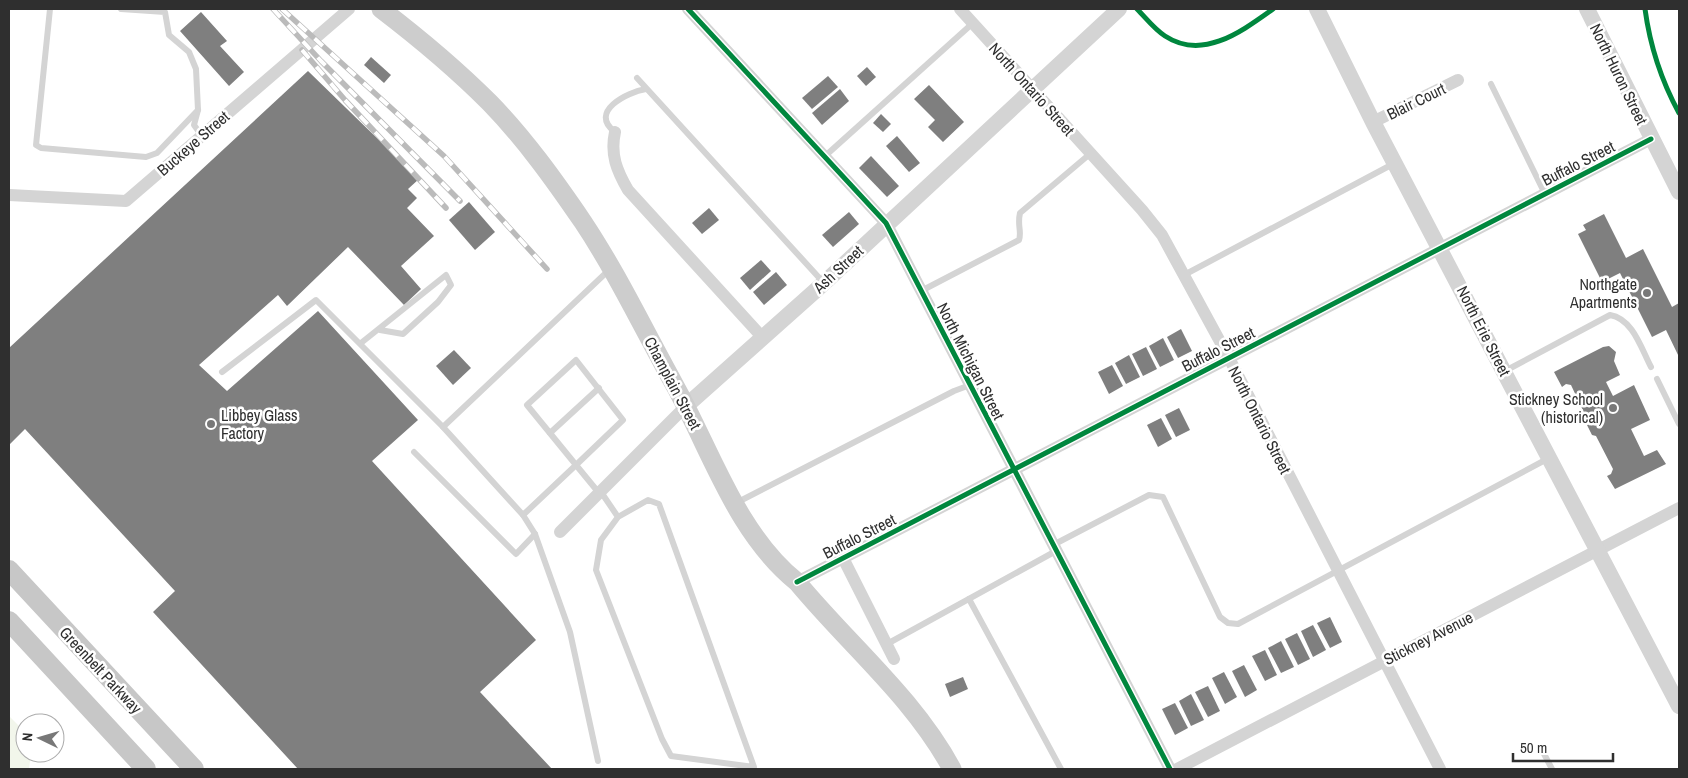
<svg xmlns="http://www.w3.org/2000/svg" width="1688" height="778" font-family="'Archivo Narrow',sans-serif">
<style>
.green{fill:#f2f6eb}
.building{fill:#7f7f7f}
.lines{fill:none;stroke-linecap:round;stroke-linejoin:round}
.service{stroke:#d4d4d4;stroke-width:6}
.minor{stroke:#d4d4d4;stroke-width:12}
.tertiary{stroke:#d4d4d4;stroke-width:16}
.secondary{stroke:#cdcdcd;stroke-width:19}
.primary{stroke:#c7c7c7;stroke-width:20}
.rail-casing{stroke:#bbb;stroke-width:5.5}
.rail{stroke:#fff;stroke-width:4;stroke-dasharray:11;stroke-linecap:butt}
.cycleway-casing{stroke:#fff;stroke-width:8}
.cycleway{stroke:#00873e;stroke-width:5}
.poi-dot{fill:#787878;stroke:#fff;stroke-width:2}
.labels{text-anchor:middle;stroke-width:5;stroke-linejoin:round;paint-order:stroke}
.street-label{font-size:16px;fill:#2f2f2f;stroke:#fff}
.poi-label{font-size:16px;fill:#2f2f2f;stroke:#fff;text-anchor:end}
</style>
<rect width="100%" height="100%" fill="#fff"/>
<polygon class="green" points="9,716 25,732 25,753 31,753 29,769 9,769"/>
<g class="building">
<polygon points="201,12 227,41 220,46 244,72 229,86 180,31"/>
<polygon points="371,57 391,75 384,83 364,65"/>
<polygon points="867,67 876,77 866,86 857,76"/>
<polygon points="308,71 419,179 408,189 417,198 407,208 434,236 401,266 421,289 404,305 348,247 287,306 278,295 199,365 227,391 318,311 418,420 372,461 536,640 480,692 552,769 298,769 153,612 175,591 25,429 10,444 9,442 9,348"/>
<polygon points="828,76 838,87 812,109 802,98"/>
<polygon points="929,85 964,122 943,142 928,127 935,120 914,99"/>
<polygon points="840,89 849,101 822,125 812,113"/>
<polygon points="881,114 891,124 883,132 873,123"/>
<polygon points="897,136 920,163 909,172 886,146"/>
<polygon points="871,156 899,186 887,197 859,168"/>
<polygon points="469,202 495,232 475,250 449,220"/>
<polygon points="709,208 719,220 702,234 692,223"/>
<polygon points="849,212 859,224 833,247 822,235"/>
<polygon points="1604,214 1626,258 1643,249 1672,307 1679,303 1679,357 1666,330 1652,337 1620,273 1602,282 1578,234 1586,230 1583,225"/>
<polygon points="761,260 771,271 750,290 740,278"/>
<polygon points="776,272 787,285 764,305 753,292"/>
<polygon points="1181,329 1192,351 1178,358 1167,337"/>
<polygon points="1163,338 1174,360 1160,367 1149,346"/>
<polygon points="1609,346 1616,352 1614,361 1620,375 1606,382 1613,396 1634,385 1650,420 1631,429 1644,456 1657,450 1666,464 1615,489 1607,476 1611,474 1613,469 1596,436 1592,435 1586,423 1587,419 1571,385 1566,384 1562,387 1554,372 1603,347"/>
<polygon points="1146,347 1157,369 1143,376 1132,354"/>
<polygon points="454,350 471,368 453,385 436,366"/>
<polygon points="1129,355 1140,377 1126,384 1115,363"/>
<polygon points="1112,365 1123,386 1109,394 1098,372"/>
<polygon points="1179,408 1190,430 1176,437 1165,415"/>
<polygon points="1161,418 1172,439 1158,447 1147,425"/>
<polygon points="1330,617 1342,642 1330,648 1317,623"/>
<polygon points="1313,625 1326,650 1313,657 1301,631"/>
<polygon points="1297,633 1310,659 1298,665 1285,639"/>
<polygon points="1281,641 1294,667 1281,673 1268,648"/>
<polygon points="1265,650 1277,675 1265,681 1252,656"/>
<polygon points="1244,665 1257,690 1245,697 1232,671"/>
<polygon points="1224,672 1237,697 1225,704 1212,678"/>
<polygon points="963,677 968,689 950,697 945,684"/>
<polygon points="1208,686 1220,711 1208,717 1195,692"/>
<polygon points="1191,694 1204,720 1191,726 1179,701"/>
<polygon points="1175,703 1188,728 1175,735 1162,709"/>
</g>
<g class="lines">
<g class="service">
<polyline points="50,9 36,145 41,148 146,157 157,153 198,110"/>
<polyline points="121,9 165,12 169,35 189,52 196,69 198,110 194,125 202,136"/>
<polyline points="637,78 823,282"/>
<polyline points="1491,84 1545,194"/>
<path d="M615,132C588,112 627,92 646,89"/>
<polyline points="824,157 973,23"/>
<polyline points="1184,275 1393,164"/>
<path d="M921,291L1019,240C1022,231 1017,226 1020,213L1091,153"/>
<polyline points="361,343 446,275 451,285 438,302 403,334 380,330"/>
<polygon points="576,360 623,420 576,465 527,405"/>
<path d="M1505,371L1610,315C1633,319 1641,348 1651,367"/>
<polyline points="222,372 316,300 443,427"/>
<polyline points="1657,379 1679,424"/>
<polyline points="550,433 599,388"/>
<polyline points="414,452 516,554 535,534"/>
<polyline points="601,492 618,517 601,540 596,570 662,739 671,756 754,767 659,504 648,500 618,517"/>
<polyline points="599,493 576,465 523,515 443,427 609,270"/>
<polyline points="736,503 954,391 970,385"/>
<polyline points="523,515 535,534 570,632 598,761"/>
<polyline points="1053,545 1149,495 1163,497 1220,617 1228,623 1238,624 1549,458"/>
<polyline points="969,599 1061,769"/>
<polyline points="887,644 1056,551"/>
<polyline points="1543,752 1552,769"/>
</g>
<g class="minor">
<polyline points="688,9 886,223 1170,769"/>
<polyline points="960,9 1142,210 1162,235 1229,358 1440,769"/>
<polyline points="1373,122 1458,80"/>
<path d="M615,132C610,155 617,171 628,190L763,338"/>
<polyline points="9,195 126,201 349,9"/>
<polyline points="560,532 686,406"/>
<polyline points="843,558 894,659"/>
<polyline points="797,582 1651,139"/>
<polyline points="1177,769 1679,508"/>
</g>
<g class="tertiary">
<polyline points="1317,9 1373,122 1679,706"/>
<polyline points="1587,9 1679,192"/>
<polyline points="686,406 824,283 1119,9"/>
</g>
<path class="secondary" d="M381,9C419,38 456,69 490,103C525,139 555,181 583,222C617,273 644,330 674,384C711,450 736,533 797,582C849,645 913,697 952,769"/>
<g class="primary">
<polyline points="9,570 194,769"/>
<polyline points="9,621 146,769"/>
</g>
<defs>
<g id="rail">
<polyline points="273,9 321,61 460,201"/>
<polyline points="282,9 444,156 547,269"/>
<polyline points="302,50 345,100 446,208"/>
</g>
</defs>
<use href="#rail" class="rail-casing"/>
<use href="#rail" class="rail"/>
<defs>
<g id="cycleway">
<polyline points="688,9 886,223 1170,769"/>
<path d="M1137,9C1146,18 1154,29 1165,36C1203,61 1242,31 1273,9"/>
<path d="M1645,9C1650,46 1661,80 1679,113"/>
<polyline points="797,582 1651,139"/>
</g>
</defs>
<use href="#cycleway" class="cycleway-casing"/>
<use href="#cycleway" class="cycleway"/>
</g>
<g class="poi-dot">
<circle cx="1647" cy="293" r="5"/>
<circle cx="1613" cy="408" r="5"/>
<circle cx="211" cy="424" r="5"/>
</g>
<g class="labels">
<g class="street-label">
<text transform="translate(1619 74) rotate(64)" y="6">North Huron Street</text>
<text transform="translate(1032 89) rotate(48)" y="6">North Ontario Street</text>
<text transform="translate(1416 101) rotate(-26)" y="6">Blair Court</text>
<text transform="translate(193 143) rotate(-41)" y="6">Buckeye Street</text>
<text transform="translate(1578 163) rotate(-27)" y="6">Buffalo Street</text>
<text transform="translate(838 269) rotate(-43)" y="6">Ash Street</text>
<text transform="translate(1484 331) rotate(63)" y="6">North Erie Street</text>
<text transform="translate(1218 349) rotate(-27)" y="6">Buffalo Street</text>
<text transform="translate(971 361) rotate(63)" y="6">North Michigan Street</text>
<text transform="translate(673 383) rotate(62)" y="6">Champlain Street</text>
<text transform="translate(1260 420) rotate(63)" y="6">North Ontario Street</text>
<text transform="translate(859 536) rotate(-27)" y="6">Buffalo Street</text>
<text transform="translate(1428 638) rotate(-27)" y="6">Stickney Avenue</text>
<text transform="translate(101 670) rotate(47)" y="6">Greenbelt Parkway</text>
</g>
<g class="poi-label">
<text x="1637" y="290">Northgate<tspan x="1637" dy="18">Apartments</tspan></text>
<text x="1603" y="405">Stickney School<tspan x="1603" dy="18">(historical)</tspan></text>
<text x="221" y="421" text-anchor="start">Libbey Glass<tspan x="221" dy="18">Factory</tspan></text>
</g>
</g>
<rect width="1688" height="778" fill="none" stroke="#2f2f2f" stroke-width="20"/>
<g transform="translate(40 738) rotate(275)"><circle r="24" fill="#ffffff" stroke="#acacac"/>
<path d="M0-4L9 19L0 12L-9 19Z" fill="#787878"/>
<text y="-8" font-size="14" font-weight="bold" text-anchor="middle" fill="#2f2f2f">N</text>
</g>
<path d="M1513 753v8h100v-8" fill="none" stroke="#2f2f2f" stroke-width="2.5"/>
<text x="1520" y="753" font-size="15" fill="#2f2f2f" stroke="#ffffff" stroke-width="4" paint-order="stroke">50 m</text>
</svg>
